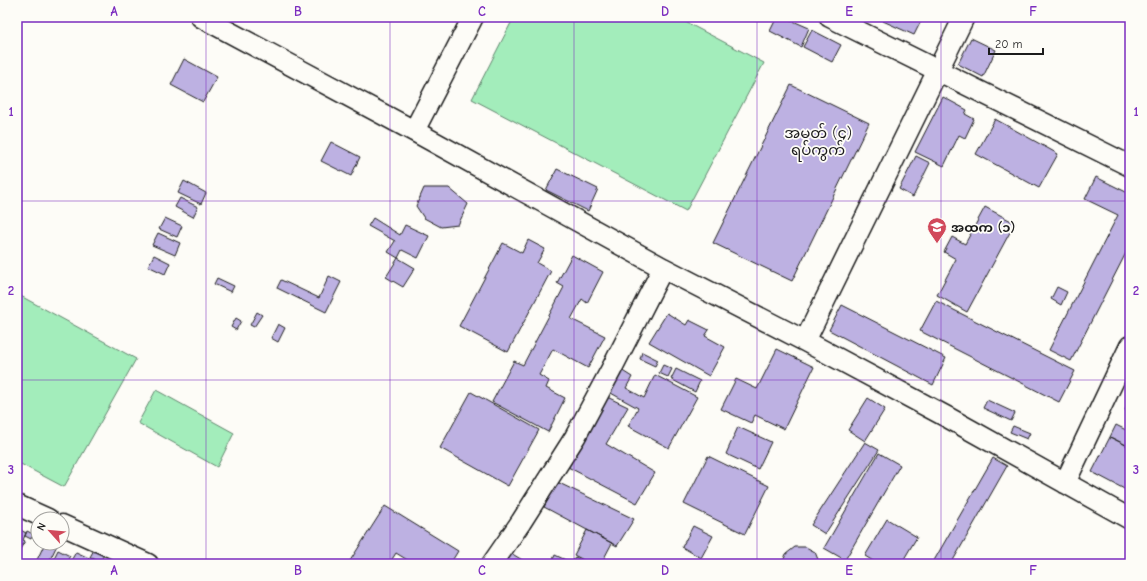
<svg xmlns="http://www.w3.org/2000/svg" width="1147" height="581" viewBox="0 0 1147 581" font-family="'Comic Neue','Noto Sans Myanmar',sans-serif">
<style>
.green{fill:#a3edbb;stroke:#60846c}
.building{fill:#bdb1e2;stroke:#1c1c1c}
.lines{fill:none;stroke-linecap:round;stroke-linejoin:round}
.street-casing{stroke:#1c1c1c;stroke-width:23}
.street{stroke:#fdfcf7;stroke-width:20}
.grid{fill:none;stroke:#7b2cbf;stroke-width:1;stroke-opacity:0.55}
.labels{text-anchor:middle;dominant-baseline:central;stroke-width:3.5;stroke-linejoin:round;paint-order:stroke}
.poi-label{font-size:13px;font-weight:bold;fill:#1c1c1c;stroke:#fdfcf7;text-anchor:start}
.quarter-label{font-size:15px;fill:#1c1c1c;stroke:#fdfcf7}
.neatline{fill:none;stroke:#7b2cbf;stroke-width:1.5}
.grid-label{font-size:13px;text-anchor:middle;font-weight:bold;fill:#7b2cbf}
</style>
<rect width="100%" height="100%" fill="#fdfcf7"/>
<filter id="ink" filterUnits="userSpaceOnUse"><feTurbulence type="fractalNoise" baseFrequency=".025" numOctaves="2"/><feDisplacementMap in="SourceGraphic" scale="8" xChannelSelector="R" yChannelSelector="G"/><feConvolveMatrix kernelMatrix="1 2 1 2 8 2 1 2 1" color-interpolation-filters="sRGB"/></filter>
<g filter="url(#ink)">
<path class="green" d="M514,17H676L764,63L686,211L472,99Z
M17,294L136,359L64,487L17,462Z
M156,390L234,433L217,467L138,423Z"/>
<path class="building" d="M777,17H784L809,28L801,47L770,31Z
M885,17H923L914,35L883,21Z
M812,30L841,45L832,62L803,47Z
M971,38L996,50L983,77L958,64Z
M184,59L217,77L203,102L171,85Z
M791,85L869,123L792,281L713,243Z
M943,97L967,110L965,114L974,119L965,138L959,135L944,166L915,152Z
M995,119L1058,154L1039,188L976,154Z
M331,142L360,157L351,176L321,161Z
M916,156L930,163L913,197L899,189Z
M557,169L598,189L588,211L546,190Z
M1096,177L1130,194V245L1071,361L1049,350L1118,215L1085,199Z
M184,181L206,193L201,204L178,193Z
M424,188H449L468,204L458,225L441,227L424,218L416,206Z
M180,198L198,207L193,217L175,207Z
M985,207L1015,223L967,312L937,295L956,259L944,252L952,237L965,244Z
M165,218L182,226L177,237L159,229Z
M373,218L400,235L405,225L429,236L418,258L402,250L398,258L388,252L395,241L368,226Z
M158,233L180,243L175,255L152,245Z
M528,240L545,249L537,263L551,271L508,352L459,326L503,243L522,253Z
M154,255L170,263L165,274L148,266Z
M572,255L603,272L587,303L582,299L571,319L605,336L588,368L553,349L539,375L549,381L546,388L565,398L548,432L492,402L514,361L523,365L564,287L557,283Z
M398,258L415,268L403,287L386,277Z
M329,276L341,282L326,312L277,288L281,280L319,298Z
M217,278L234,286L231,292L214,284Z
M1057,287L1067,292L1061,305L1051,299Z
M936,301L1075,371L1059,402L920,331Z
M842,305L946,358L933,385L829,330Z
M257,312L262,315L254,327L250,325Z
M667,313L686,325L689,320L709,330L705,336L725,347L709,376L649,342Z
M236,318L241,321L236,330L231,327Z
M278,324L285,328L278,342L271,338Z
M777,349L814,367L784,429L755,415L751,423L721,409L736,379L757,389Z
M642,352L658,360L655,366L640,359Z
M663,365L672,369L668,377L659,373Z
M676,369L700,381L695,392L671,379Z
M621,370L632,377L626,388L644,398L655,375L697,397L669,448L628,426L638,408L609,392Z
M471,392L539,430L508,486L440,448Z
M605,396L628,407L606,444L655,473L637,503L566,466Z
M868,398L885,409L865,441L848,430Z
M987,400L1015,413L1011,421L983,408Z
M1130,400V413L1125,410Z
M1116,425L1130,432V447L1110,437Z
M1013,426L1030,433L1027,439L1010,432Z
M738,427L771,442L758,469L726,454Z
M1110,437L1130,447V492L1092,472Z
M865,442L879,450L825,534L811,525Z
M879,453L900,465L845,560L824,548Z
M708,456L769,486L745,534L684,504Z
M993,458L1007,466L951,564H932Z
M557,482L634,519L617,546L544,507Z
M385,506L458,551L450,564H414L396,553L389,564H348Z
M887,519L917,537L901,564H878L865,556Z
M693,526L713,536L701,558L682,547Z
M17,528L26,533L23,540L25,541L19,551H17Z
M587,530L612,543L601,564H591L574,555Z
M27,531L33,534L31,539L25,536Z
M45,543H58L48,564H35Z
M795,547H806L815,552L819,562V564H782L786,554Z
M95,548L105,553L100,562L90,557Z
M504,549L529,564H495Z
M58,550L70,556L65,564H51Z
M76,552L89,558L86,564H69Z
M555,555L572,563L575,557L589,564H551Z
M91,558L103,564H88Z"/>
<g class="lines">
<g class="street-casing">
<path id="street" d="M201,17L414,131L663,268L805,341L947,417L1130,519
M830,17L1130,166
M414,131L473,17
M805,341L964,17
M1065,483L1130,346
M17,505L48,519
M62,525L148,564
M492,564L521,522L575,437L611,370L663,268"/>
</g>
<use href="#street" class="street"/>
</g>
</g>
<path class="grid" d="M206,17V564M390,17V564M574,17V564M757,17V564M941,17V564M17,201H1130M17,380H1130"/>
<defs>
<g id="school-pin" transform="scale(1)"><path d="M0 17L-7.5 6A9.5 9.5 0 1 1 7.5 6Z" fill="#d1495b" stroke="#fdfcf7"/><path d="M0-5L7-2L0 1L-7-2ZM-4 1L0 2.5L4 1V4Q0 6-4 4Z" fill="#fff"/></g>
</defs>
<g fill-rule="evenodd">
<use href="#school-pin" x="937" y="227"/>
</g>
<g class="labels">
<g class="poi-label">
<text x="951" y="227">အထက (၁)</text>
</g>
<g class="quarter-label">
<text x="818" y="133">အမှတ် (၄)<tspan x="818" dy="17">ရပ်ကွက်</tspan></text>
</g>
</g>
<rect width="1147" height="581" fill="none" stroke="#fdfcf7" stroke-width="44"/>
<g transform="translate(50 531) rotate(297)"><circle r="19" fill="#fdfcf7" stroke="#a3a29f"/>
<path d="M0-3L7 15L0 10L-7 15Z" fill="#d1495b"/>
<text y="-6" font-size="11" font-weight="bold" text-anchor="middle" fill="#1c1c1c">N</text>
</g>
<path d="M989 48v6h54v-6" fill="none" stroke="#1c1c1c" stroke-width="2"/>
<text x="995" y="48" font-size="12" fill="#1c1c1c" stroke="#fdfcf7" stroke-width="3" paint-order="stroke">20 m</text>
<rect x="22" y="22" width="1103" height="537" class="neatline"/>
<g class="grid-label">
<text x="114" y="16">A</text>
<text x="298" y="16">B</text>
<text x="482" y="16">C</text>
<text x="665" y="16">D</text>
<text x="849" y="16">E</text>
<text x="1033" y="16">F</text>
<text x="11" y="116">1</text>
<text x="1136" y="116">1</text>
<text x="11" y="295">2</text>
<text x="1136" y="295">2</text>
<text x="11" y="474">3</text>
<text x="1136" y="474">3</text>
<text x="114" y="575">A</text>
<text x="298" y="575">B</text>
<text x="482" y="575">C</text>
<text x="665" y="575">D</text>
<text x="849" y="575">E</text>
<text x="1033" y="575">F</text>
</g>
</svg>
